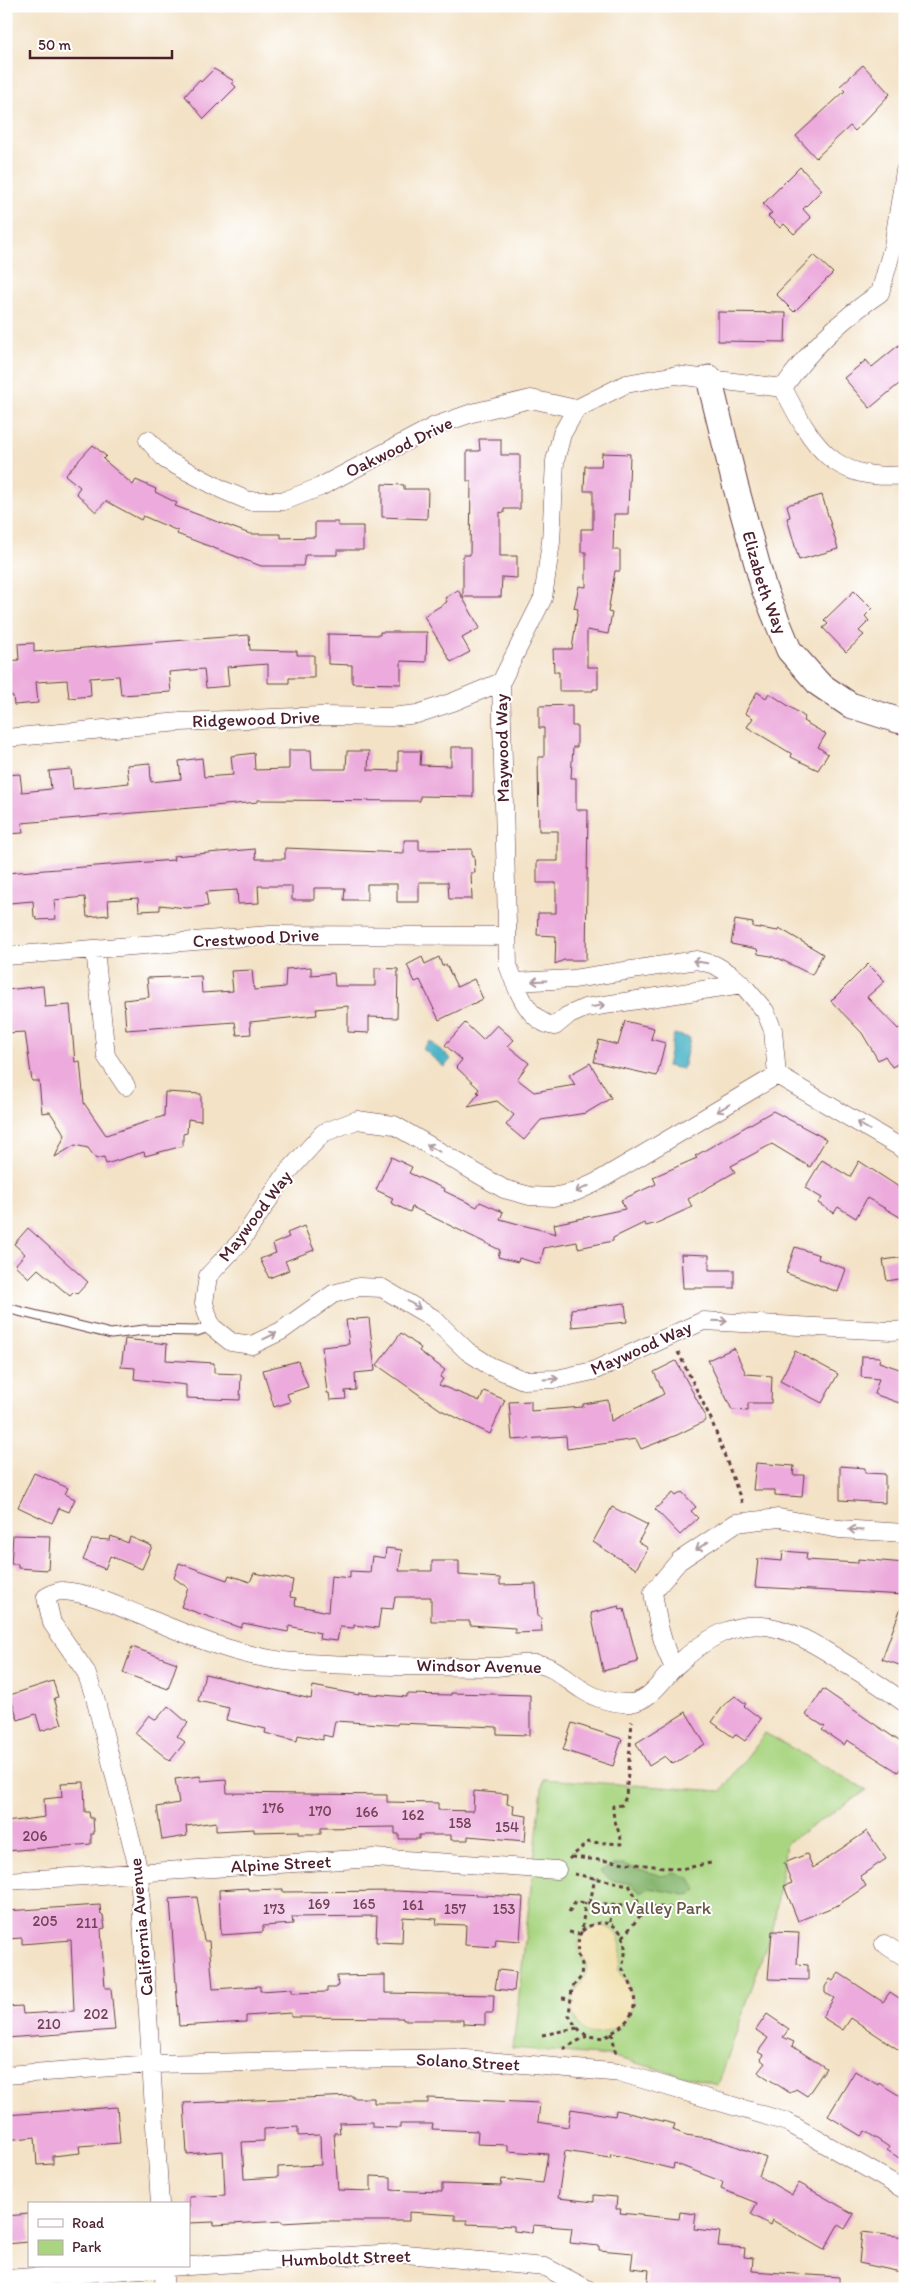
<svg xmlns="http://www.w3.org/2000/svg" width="911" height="2295" viewBox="0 0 911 2295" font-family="Itim,sans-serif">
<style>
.green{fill:#a9d581;stroke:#7a7a56}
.forest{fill:#86b66f;stroke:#686a4d}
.sand{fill:#eeda9e;stroke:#9c7c64}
.water{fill:#49b3c7;stroke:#4a6979}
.building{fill:#ecabdc;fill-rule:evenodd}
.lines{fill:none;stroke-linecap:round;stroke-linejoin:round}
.lane-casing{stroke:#633c42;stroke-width:11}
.street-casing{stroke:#633c42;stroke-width:19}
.secondary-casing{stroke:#633c42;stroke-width:27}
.path{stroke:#633c42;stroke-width:3;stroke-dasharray:4 4;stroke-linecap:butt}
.lane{stroke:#fff;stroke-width:9}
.street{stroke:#fff;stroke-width:18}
.secondary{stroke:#fff;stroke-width:25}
.oneway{stroke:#ae9aa0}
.labels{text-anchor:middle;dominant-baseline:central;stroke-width:4;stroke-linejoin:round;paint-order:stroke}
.number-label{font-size:15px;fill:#724257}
.street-label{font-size:18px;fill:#4a1f2b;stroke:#fff}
.park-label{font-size:18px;fill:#665645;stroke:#fff}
</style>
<rect width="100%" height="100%" fill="#fff"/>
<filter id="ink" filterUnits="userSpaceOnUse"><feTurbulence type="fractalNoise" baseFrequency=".02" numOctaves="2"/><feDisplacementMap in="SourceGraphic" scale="10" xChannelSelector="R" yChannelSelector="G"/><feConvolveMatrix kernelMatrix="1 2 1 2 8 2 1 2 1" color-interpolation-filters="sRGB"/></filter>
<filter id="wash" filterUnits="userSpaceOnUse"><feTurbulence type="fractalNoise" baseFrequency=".0096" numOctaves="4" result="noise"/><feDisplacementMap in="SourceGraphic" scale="20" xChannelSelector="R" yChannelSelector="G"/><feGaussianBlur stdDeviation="1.12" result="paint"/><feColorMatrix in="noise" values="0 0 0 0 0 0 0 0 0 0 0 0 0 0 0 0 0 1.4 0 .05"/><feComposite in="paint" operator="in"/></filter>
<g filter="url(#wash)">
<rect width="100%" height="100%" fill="#f3e2c6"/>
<path class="green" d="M765,1733L867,1790L786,1843L774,1924L718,2085L610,2056L513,2048L543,1779L721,1791Z"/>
<path class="forest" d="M623,1864L662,1876L674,1873L689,1877L697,1890L691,1896L649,1888L640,1893L632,1884L611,1880L600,1871L613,1865Z"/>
<path class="sand" d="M600,1925C624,1930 623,1950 618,1969C625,1979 634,1992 632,2005C629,2027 590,2047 577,2023C559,1993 591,1985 586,1963C585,1959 581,1956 580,1952C576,1937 588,1929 600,1925Z"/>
<path class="water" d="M674,1034L690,1038L683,1069L667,1066Z
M430,1041L451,1059L444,1067L423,1049Z"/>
<g id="blocks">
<path class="building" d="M863,65L890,94L855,131L850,126L816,158L796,136L845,91L840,86Z
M214,69L234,81L232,83L236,87L204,119L185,96L199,80L201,82Z
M800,167L822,190L803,209L811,218L794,234L784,224L780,228L768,216L772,213L763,204Z
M814,255L833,273L794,312L776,294Z
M718,312L786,313L785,342L718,341Z
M905,340V379L870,408L844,378L866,360L872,367Z
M479,439H501V455H520V509H504V513L500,512V556H517V578L502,577L501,597H463V555H470L471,481H467V451H480Z
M93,445L106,456L103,459L133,485L136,480L156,489L155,492L177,503L175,506L250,534H281V538L315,537V522H338V526H363V550H337V555H305L303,566H261L177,534L178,531L143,516L141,520L106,501L96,512L76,493L80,487L65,475Z
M602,453L630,454L628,514H614L613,550H620V571H615L608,612L612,613L608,634L587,630V667H598V689H593V691H559V672H554L553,649H572L578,609L574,608L579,586L586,587V552H581V529H593V491H584L585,466H601Z
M382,484L404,485V489H428L427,519L382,517Z
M822,495L838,549L799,560L787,518L790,517L787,505Z
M458,590L480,628L462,638L470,652L451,662L424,616L447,602L445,598Z
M854,591L872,609L865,616L869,621L859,631L864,635L846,652L823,628L828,624L824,620Z
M380,632H427L426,662L401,661V684L352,683V665L328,664V634L380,635Z
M249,635L250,650L297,651V655H314V678H289V683H268V664L227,667L229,686L206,688L204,669L169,672L171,692L121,695L119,676L90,678L91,696L69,698L67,680L36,682L38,703L14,705L13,696H6V661L19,660L18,644L34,643V652Z
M757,692L766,698L769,693L805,717L803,721L826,734L818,747L828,754L818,770L791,757L792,754L747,727L753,718L745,713Z
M572,705V726H577V747H573L571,778H576V810H588L586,960H564L555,964L556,936L537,935L538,913H556V883H537V861H558V831H539L538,757H544V728H539V706Z
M451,747H473V797L420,796V801L258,800V802L22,823L23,833L6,834V775L20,774L22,792L51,789L49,771L71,769L73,789L129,783L127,765L150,763L151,782L181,779L179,761L202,758L204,777L233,775L231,756L254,753L255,770L289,769V750H311L312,769H346L347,751H369L368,770L398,771V751H421L420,765L451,766Z
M404,840H419V850L472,849V855H474L475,873H471L472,899H449L448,882H419V902H397V884H367V900H344L345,888H314V900H292V886H258L259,903L238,904L237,890L206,892L208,906L186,908L160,905V910L139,911L138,898L108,900L109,915L87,917L85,897L54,900L56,919L37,920L36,917H34L33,901L9,903L6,873L174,860L173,856L255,849L256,859H285V848L404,853Z
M735,920L753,923V927L778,931L779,928L823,954L812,975L778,958L777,959L771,956L758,954L757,949L731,944Z
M422,957L425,964L439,957L442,966L446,964L457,987L474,979L483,999L439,1020L420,980L415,982L407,965Z
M868,964L885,981L867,997L898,1029L905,1025V1060L892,1067L885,1056L878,1060L862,1033L831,1001Z
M311,967V975L334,973L335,986H375V968L398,969L397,1018L369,1017V1033L348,1032V1006L316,1009L317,1015L250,1022L251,1034L237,1035L235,1022L126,1030L124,1000L149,997L147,978L201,976L202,993L233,991L231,971L252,970L254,990L285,987L286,969Z
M43,986L45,1007L70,1005L75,1062L80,1061L84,1103L106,1135L164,1116L165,1092L201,1094V1121L188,1119L187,1133L183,1134V1146L145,1156L144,1152L106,1164L104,1157L96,1159L88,1148L75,1145L55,1157L65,1135L50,1112L42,1113L39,1081H32L25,1032L6,1033V990Z
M625,1021L654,1028L651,1039L665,1043L657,1076L594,1062L599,1040L618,1045Z
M465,1023L483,1040L497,1025L514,1040L508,1046L529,1063L517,1079L534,1092L575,1085L569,1075L590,1063L611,1098L586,1113L541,1120L524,1140L506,1125L514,1115L497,1101L468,1107L479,1093L477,1092L479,1089L456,1067L462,1060L445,1045Z
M773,1111L826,1139L810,1167L772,1144L731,1166L735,1172L688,1199L692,1207L657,1223L646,1226L644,1223L613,1238V1241L578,1248L577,1242L544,1248L540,1264L519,1258L518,1262L498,1257L500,1250L412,1207L410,1212L391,1203L393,1198L376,1190L391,1157L412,1167L409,1173L445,1189L444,1191L477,1207L480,1202L503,1212L500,1219L556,1234L554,1224L625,1209L621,1200L656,1184L653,1177L697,1158L695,1156Z
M822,1160L850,1177L859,1161L905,1191V1220L867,1198L856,1218L838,1207L834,1213L818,1203L822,1198L805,1188Z
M304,1226L314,1250L285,1261L289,1270L269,1278L260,1259L276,1253L273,1244L289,1237L287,1233Z
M28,1228L88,1282L77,1294L74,1292L70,1296L38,1269L29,1278L15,1265L25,1254L14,1244Z
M795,1247L819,1255L818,1259L846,1269L838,1292L786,1273Z
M681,1254L709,1255V1270H734V1288H683Z
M905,1257V1278L887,1281L883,1260Z
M625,1303L627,1322L572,1327L571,1309Z
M369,1318L375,1371L355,1373L356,1390L345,1391L346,1399L330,1400L329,1393H327L322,1347L349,1344L346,1320Z
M401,1333L421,1348L419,1351L445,1370L440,1377L443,1379L439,1385L480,1401L484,1391L505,1400L490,1434L441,1410L377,1365Z
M125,1339L167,1344L166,1360L214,1363V1373L241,1374L240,1400L186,1398V1385L134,1379L135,1368L121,1367Z
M734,1348L746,1374L772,1376L771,1403H748V1411L732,1410L708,1360Z
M795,1351L838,1374L822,1403L780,1381Z
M862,1356L880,1357L879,1362L905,1371V1405L874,1394L879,1379L861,1377Z
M298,1361L308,1387L287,1394L290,1402L274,1407L263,1370Z
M676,1361L705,1415V1421L677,1435L641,1449L636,1439L567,1449L566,1436L512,1440L509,1402L531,1401V1411L583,1407V1404L608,1400L611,1421L664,1394L654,1372Z
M756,1463L794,1466L793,1475H804L802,1497L775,1495V1490H753Z
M840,1466L865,1468V1473L885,1474V1503L840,1500Z
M34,1473L68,1488L65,1494L75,1499L69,1512L59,1508L52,1523L18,1507Z
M682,1492L696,1507L691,1511L698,1518L680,1535L655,1509L673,1493L676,1496Z
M612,1507L648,1525L638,1542L648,1548L636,1569L593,1542Z
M13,1535L50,1536L48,1570L18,1568V1564H11Z
M111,1536L128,1543L130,1537L152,1546L142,1569L110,1556L105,1569L83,1560L92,1539L110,1540Z
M386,1548L402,1550L399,1571H432V1561H459V1575L500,1578V1585L536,1584L538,1617H541L542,1632L515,1633V1628L470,1625V1621H431V1597H395L393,1609L381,1608L378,1628L354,1625V1628L340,1627L337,1641L319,1639L320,1633L289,1626L288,1632L243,1623L241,1628L181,1607L188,1588L174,1578L179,1563L227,1580L229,1575L250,1582L254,1573L293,1580L290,1597L296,1598L295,1605L328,1612L331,1576L350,1578V1571L370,1572L372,1556L385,1558Z
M783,1551L807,1553L806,1560L858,1563V1559L905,1563V1595L755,1587L758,1559L782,1561Z
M903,1602H905V1667L882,1659Z
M619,1606L620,1610L624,1609L638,1662L603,1671L591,1613Z
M132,1647L177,1663L168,1689L123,1673Z
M205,1674L311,1699L313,1686L359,1695V1693L407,1697V1694L451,1695V1693L530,1695V1735L497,1734V1727L398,1723L397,1725L335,1721L332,1737L323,1735V1740L298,1735L297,1741L265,1733L266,1729L226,1720L229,1708L198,1701Z
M53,1681L58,1697L54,1698L62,1724L41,1731L36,1714L18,1720L10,1695Z
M823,1689L905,1745V1761L898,1772L847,1740L844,1745L822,1730L825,1727L806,1715Z
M735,1696L746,1704L744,1706L761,1719L745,1741L735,1734L733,1737L712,1722L724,1705Z
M168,1706L188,1723L177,1736L185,1742L170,1761L135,1733L149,1715L156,1720Z
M686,1712L705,1744L673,1764L665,1756L649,1766L636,1743Z
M572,1723L622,1739L613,1766L563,1750Z
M200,1776L201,1781L226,1779L227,1793L387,1795V1802L438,1803V1810L473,1811L474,1791L508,1794L507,1804L514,1805L513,1814L527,1816L525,1841L468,1836V1840H451V1835H419V1839H399V1834H395V1827L321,1828V1834H299V1831L254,1832V1829L216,1831V1822L186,1826L187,1836L162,1840L157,1807L179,1803L175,1779Z
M84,1782L85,1812H89L90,1818H93L94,1834H91V1844L6,1851V1822L45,1817L44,1799L62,1797L61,1783Z
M867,1831L886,1859L860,1876L866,1886L838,1905L798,1921L784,1886L792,1883L784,1863L807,1854L813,1868Z
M248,1888V1890L283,1889V1892L397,1891L523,1897L520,1941L496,1939L495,1947L465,1945L466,1925L436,1924L437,1919L403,1917L402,1943L376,1942L377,1916L292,1917L293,1924L263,1926V1932L221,1935L219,1890Z
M197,1897L204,1941H209L213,1989L260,1986V1991L292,1989V1993L327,1992V1988H336V1986H338L337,1976L385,1975V1993L494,1995L493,2013H485V2025L463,2024V2020H403V2018L291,2017V2013L246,2016V2022L179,2026L170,1899Z
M100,1905L101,1915H103L105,1928L101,1929L105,1988H111L115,2030L6,2038V2007L22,2006L23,2014L74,2011L71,1940L22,1944V1938L6,1939V1911Z
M772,1931L799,1932L797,1964L808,1965V1980L768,1979Z
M498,1970L516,1972L514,1991L495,1989Z
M839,1973L883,2002L890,1992L905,2002V2054L851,2018L843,2030L822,2017L834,1998L825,1993V1987L830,1979L833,1981Z
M767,2014L789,2029L783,2037L794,2042L792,2046L826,2068L807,2096L796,2089L790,2093L758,2072L765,2063L760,2059L763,2055L758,2052L768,2038L756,2030Z
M855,2071L878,2085L879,2083L905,2099V2162L887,2150L889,2147L865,2131L861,2136L828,2116Z
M353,2096V2098H374V2103H428V2098L540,2103L538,2122L568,2127L571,2109L615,2116L616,2110L675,2124L673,2130L686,2135L713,2139L733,2145L766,2158L759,2176L792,2195L799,2183L854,2214L845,2229L838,2225L824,2250L772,2220L770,2225L751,2214L757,2203L721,2189L723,2182L674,2163L673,2169L611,2154L610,2158L565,2151L558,2198L594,2202V2195L617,2197L616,2209H621L620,2213L679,2219L680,2212L696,2214L694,2229L720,2232L718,2246L745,2248L744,2257L753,2258L752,2271L839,2277V2289H647L649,2270L631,2268L633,2253L599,2250V2246L570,2243L572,2228L533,2225L532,2233L514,2231V2226L467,2224V2220H455V2215L409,2212V2221H317L282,2223V2221L214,2225V2222L189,2223V2197L225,2195L223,2151L187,2154L184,2103ZM372,2122V2127L400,2128V2124H433L432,2129L478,2131L477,2144L508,2145V2151L548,2154L543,2183L502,2179L501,2186L442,2184V2192L410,2191L391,2190V2177L371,2176V2191L338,2190L334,2133H340L339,2123ZM298,2127V2136L320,2135L321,2165L278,2167V2177L244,2179L242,2142L264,2141V2129Z
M117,2107L120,2143L79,2146L80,2153L53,2156V2164L37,2165L35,2137L6,2140V2115Z
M29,2214V2242L6,2244V2216Z
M862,2232L905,2237V2273L859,2263Z"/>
</g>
</g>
<g filter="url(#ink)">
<use href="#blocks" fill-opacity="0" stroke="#633c42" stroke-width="1"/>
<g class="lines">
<g class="lane-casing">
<path id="lane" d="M6,1308L111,1334L144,1330L197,1331L211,1326"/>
</g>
<g class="street-casing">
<path id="street" d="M905,171L893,246L880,293C841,319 809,350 783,388C813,446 832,482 905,475
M576,409L562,434L555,461L551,542L543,598L501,682L508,965C516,987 528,1023 555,1026L567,1016L585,1008L742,984
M148,440L166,460L223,490L249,501H284L320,487L435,426L472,413L531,399L576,409L626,384L676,375L783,388
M6,738L180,722L320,716L391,717L417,714L453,702L501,682
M95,949L106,1056L126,1086
M6,956L270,935L506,936
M514,982L573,979L697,960L715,965L730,974L742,984L765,1011L773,1030L777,1075
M905,1150L777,1075L595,1183L575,1192L553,1197L530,1196L504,1189L394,1125L357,1120L323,1133L286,1174L241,1241L208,1276L204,1303L211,1326L231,1342L252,1345L281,1331L333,1294L359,1287L382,1288L433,1318L467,1351L490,1366L523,1380L557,1379L593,1371L703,1321L891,1331L905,1330
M674,1667C661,1644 657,1618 653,1592L679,1561L736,1523L779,1518L839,1529L905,1533
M6,1881L374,1858L557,1870
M884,1944L905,1957
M6,2075L152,2064L455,2058L622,2073L787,2122L905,2190
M160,2204L139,1872L95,1698L86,1672L52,1623L46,1597C51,1595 57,1590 63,1591C91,1593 117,1606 142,1616C191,1636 241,1658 294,1662C359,1667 425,1666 491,1667C506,1668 522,1661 537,1664C555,1666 566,1680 581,1689C594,1698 614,1704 630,1703C651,1701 663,1678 676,1666C740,1605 780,1620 846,1664C866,1676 886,1689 905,1703
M163,2266L165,2289
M189,2266L395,2253L545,2267L587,2289
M6,2279L183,2266"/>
</g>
<g class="secondary-casing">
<g id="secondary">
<path id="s1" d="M709,378L735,484L764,589L789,650L819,684L850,705L897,720L905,721"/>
</g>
</g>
<path class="path" d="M678,1352L711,1419L743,1505
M572,1857L681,1869L711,1863
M569,1859L588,1842L622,1844C620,1831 612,1820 613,1806L622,1805L626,1797L632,1721
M574,1874L629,1885L641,1906
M590,1903L595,1878
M569,1912L575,1902L676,1908
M610,1922L612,1904
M582,1931C600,1916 624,1922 625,1948C626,1955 623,1962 622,1968C643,2002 638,2018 604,2038L587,2036L576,2027L569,2015L572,1988L581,1977L582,1964L577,1954L579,1936L582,1931L585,1902
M569,1932L580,1934
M623,1937L647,1907
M562,1998L569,1999
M612,2033L616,2055
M542,2035L577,2028
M563,2049L587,2036"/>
<use href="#lane" class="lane"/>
<use href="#street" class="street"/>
<use href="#secondary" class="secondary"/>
</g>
<defs><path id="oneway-shaft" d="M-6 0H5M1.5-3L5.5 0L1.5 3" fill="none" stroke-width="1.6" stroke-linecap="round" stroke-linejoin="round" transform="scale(1.25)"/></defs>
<g class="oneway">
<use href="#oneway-shaft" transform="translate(700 962) rotate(-171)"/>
<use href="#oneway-shaft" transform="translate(539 981) rotate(177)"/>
<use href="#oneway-shaft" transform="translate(598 1006) rotate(-9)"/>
<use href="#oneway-shaft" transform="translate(723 1108) rotate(150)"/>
<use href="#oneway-shaft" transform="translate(863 1126) rotate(-150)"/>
<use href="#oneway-shaft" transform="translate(433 1148) rotate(-150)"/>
<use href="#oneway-shaft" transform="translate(582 1189) rotate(156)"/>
<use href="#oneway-shaft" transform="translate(414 1305) rotate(32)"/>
<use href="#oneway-shaft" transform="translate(720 1321) rotate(2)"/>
<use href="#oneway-shaft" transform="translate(270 1336) rotate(-26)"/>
<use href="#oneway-shaft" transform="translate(551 1379) rotate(-4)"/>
<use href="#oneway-shaft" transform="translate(856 1530) rotate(-177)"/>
<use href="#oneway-shaft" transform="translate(702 1546) rotate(147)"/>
</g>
</g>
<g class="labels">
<g class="number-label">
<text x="273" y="1808">176</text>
<text x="320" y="1811">170</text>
<text x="367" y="1812">166</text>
<text x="413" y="1815">162</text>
<text x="460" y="1823">158</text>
<text x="507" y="1827">154</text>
<text x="35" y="1836">206</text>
<text x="319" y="1904">169</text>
<text x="364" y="1904">165</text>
<text x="413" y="1905">161</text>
<text x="274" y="1909">173</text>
<text x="455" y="1909">157</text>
<text x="504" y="1909">153</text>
<text x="45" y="1921">205</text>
<text x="87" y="1923">211</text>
<text x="96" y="2014">202</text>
<text x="49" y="2024">210</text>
</g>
<g class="street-label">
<text transform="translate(399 447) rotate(-26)">Oakwood Drive</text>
<text stroke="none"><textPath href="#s1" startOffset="212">Elizabeth Way</textPath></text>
<text transform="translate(256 719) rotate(-2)">Ridgewood Drive</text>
<text transform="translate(502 748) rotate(-91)">Maywood Way</text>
<text transform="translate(256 938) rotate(-3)">Crestwood Drive</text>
<text transform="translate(255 1216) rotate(-53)">Maywood Way</text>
<text transform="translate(641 1348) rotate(-24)">Maywood Way</text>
<text transform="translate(479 1666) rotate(1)">Windsor Avenue</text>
<text transform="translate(281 1864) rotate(-3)">Alpine Street</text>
<text transform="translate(141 1927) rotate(-95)">California Avenue</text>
<text transform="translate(468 2062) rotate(3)">Solano Street</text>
<text transform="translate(346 2258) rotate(-2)">Humboldt Street</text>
</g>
<g class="park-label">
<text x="651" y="1908">Sun Valley Park</text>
</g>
</g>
<rect width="911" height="2295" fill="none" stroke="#fff" stroke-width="25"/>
<rect x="28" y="2202" width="162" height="65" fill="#ffffff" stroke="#b7a5aa"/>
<rect x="38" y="2219" width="25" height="8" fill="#ffffff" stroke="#b7a5aa"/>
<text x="72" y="2228" font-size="15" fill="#4a1f2b">Road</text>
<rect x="38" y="2240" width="25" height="15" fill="#a9d581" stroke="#b7a5aa"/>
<text x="72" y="2252" font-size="15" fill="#4a1f2b">Park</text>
<path d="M30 50v8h142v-8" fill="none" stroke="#4a1f2b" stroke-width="2.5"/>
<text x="38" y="50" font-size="15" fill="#4a1f2b" stroke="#ffffff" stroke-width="4" paint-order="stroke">50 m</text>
</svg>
